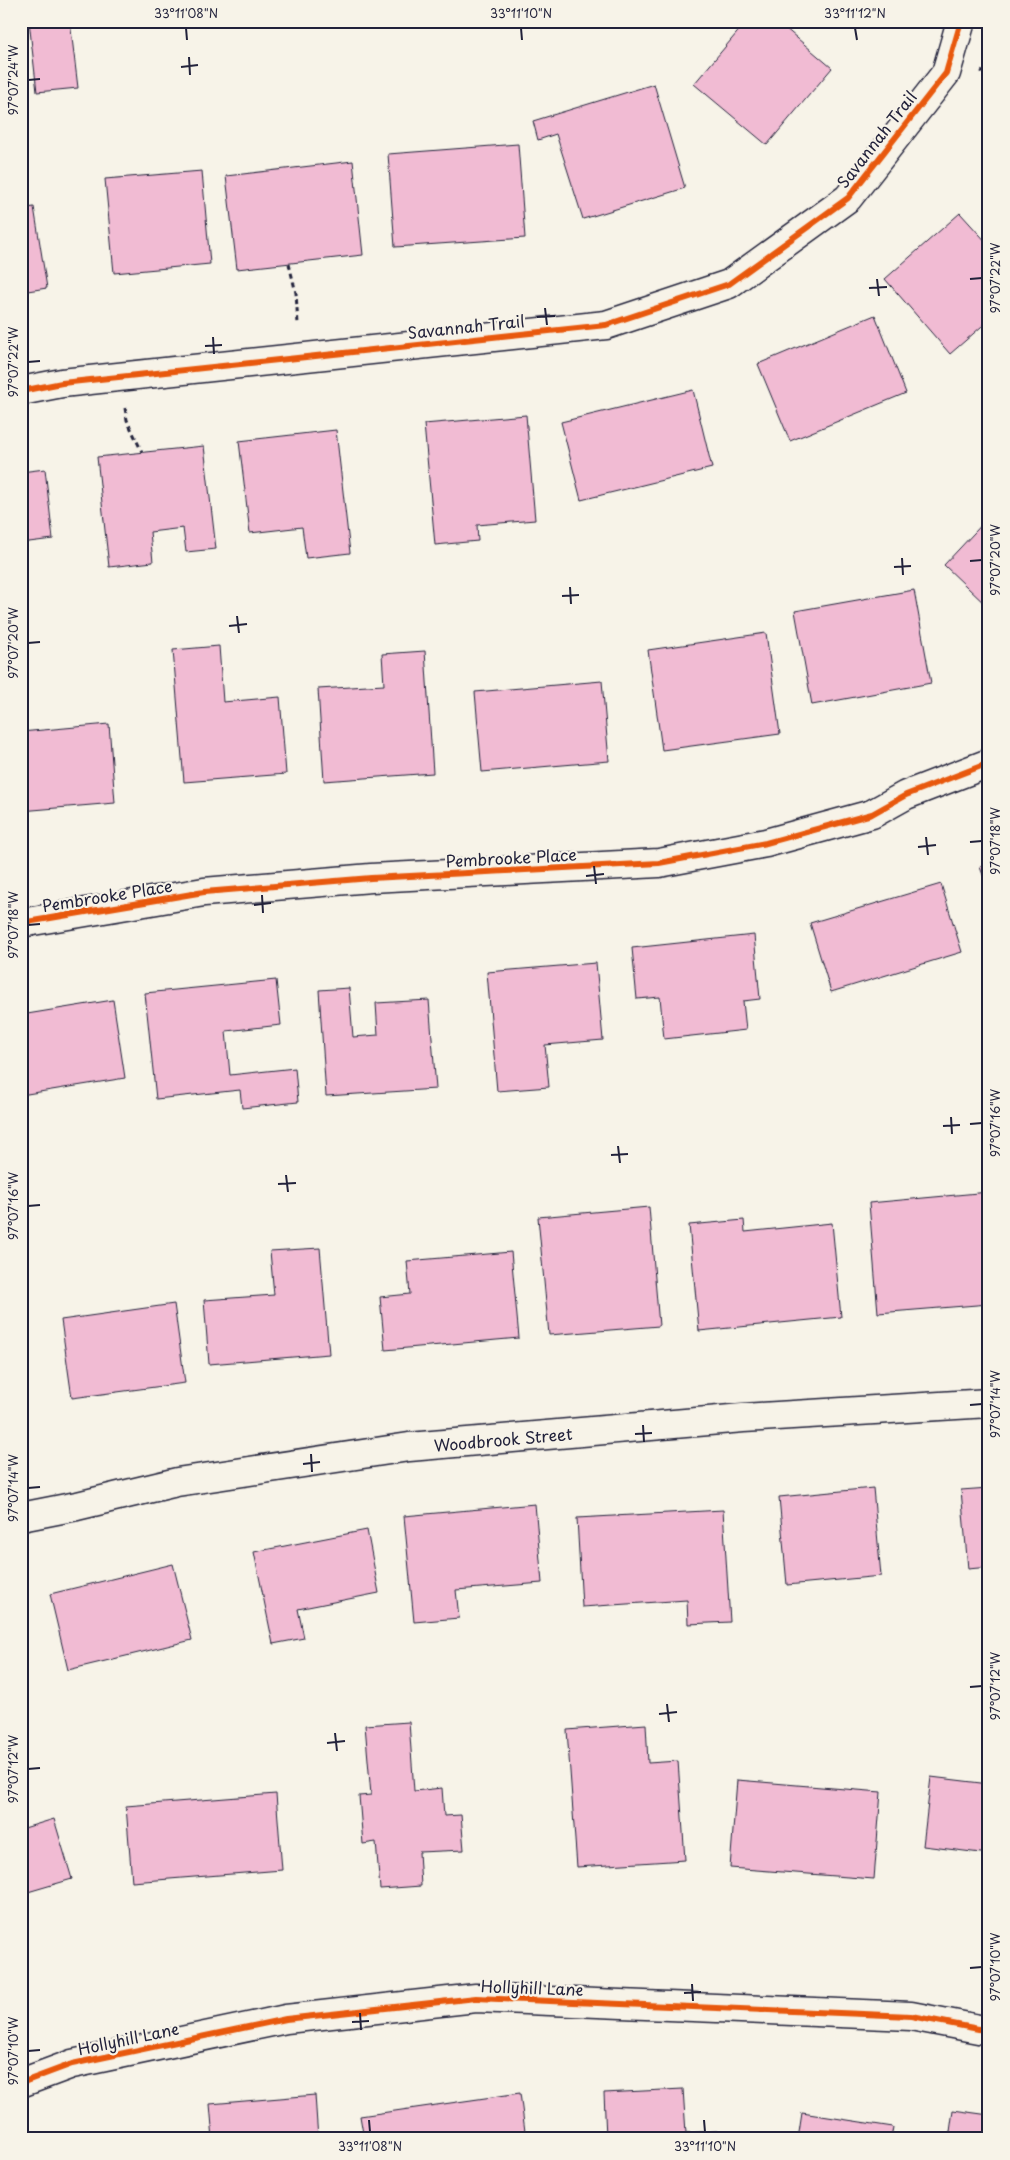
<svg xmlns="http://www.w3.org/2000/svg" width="1010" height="2160" viewBox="0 0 1010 2160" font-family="'Playpen Sans',sans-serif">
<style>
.building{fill:#f1bbd3;stroke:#22223b}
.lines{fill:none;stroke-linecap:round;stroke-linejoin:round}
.minor-casing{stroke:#22223b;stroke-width:31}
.path{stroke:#22223b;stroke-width:3;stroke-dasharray:5 4;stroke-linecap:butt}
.minor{stroke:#f7f3e8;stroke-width:28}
.cycleway-casing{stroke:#f7f3e8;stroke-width:9}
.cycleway{stroke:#e8590c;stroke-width:6}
.ticks{fill:none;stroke:#22223b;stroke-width:2}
.labels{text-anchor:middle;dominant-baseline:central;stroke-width:4.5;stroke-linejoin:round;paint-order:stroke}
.street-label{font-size:16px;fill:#22223b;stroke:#f7f3e8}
.neatline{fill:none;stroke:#22223b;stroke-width:2}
.ticks-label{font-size:12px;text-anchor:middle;fill:#22223b}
</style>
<rect width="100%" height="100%" fill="#f7f3e8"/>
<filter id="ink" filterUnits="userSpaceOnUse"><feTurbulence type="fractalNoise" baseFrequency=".02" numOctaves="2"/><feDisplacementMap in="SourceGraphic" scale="10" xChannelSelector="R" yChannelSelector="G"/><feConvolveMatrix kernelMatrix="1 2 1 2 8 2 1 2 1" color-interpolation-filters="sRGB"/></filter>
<g filter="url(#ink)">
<path class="building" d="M29,21H70L78,88L37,92Z
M747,21H777L832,68L767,145L694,84Z
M654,84L685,188L583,219L556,134L538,140L533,121Z
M518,144L525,238L395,247L388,154Z
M353,161L363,255L237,269L226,176Z
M202,171L210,264L114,273L105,179Z
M34,207L47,288L21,292V209Z
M960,213L989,245V320L950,354L885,279Z
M875,315L906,393L790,441L758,364Z
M693,390L712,468L581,500L561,422Z
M526,415L535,520L477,525L478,541L435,545L424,424Z
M336,430L350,553L306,558L302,527L250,533L239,441Z
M204,446L216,549L186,552L183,528L150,532L153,562L109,567L97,457Z
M45,469L53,539L21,543V472Z
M989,517V608L944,565Z
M914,590L931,683L812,705L795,611Z
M766,633L780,734L662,750L648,650Z
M219,646L223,702L280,697L286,774L184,782L173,650Z
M425,651L433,773L324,781L318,689L384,685L382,654Z
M602,681L609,761L482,772L475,692Z
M109,724L115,803L21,811V732Z
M989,864V891L980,867Z
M941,884L962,952L831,992L810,923Z
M754,935L760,999L743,1001L746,1030L664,1039L660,997L637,999L632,948Z
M596,963L603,1040L545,1045L549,1087L497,1091L487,972Z
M276,980L281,1025L226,1031L230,1075L295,1068L298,1102L242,1108L240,1090L156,1099L145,993Z
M349,988L353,1037L378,1035L376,1003L429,1000L436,1089L326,1096L319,990Z
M113,1000L125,1078L21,1095V1015Z
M989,1192V1304L878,1313L869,1203Z
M649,1207L659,1326L549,1335L538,1217Z
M744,1220L745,1232L832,1223L841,1317L699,1331L689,1225Z
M320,1248L329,1354L209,1364L204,1300L274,1295L270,1251Z
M511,1252L519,1338L385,1350L380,1297L410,1294L407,1261Z
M174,1304L185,1383L72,1398L61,1320Z
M873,1488L881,1576L787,1585L779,1497Z
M989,1488V1567L968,1569L961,1490Z
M535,1504L542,1583L456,1590L459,1618L414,1622L404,1516Z
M723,1510L730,1622L688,1624L687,1600L582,1607L577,1518Z
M367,1530L379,1593L298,1609L304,1638L273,1644L254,1552Z
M173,1564L192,1640L68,1670L50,1594Z
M409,1722L414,1791L442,1788L444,1816L461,1815L464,1850L419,1852L421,1886L380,1889L376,1842L363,1844L359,1796L371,1795L365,1725Z
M646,1724L648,1763L678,1761L685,1860L577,1867L567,1730Z
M931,1777L989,1784V1854L923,1846Z
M737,1780L881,1792L874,1879L730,1868Z
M276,1794L282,1870L132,1882L126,1806Z
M54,1819L72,1879L21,1894V1829Z
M683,2089L686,2133L717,2131V2139H646L645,2135L606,2137L604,2093Z
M520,2093L526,2139H364L360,2116Z
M315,2095L318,2139H213L210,2104Z
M953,2110L989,2115V2139H949Z
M802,2113L893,2127L891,2139H798Z"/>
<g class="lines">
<g class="minor-casing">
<g id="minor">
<path d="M21,391L62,383L606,325L729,284L848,198L946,73L961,21"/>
<path d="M21,923L204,892L371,878L659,863L766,843L872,814L906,795L989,763"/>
<path id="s1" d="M21,1517L77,1506L177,1482L409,1447L743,1418L989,1403"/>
<path d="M21,2083L72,2064L286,2019L476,1998L911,2016L989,2031"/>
</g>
</g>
<path class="path" d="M981,71L989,75
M289,264L296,293L298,324
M125,408L127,420L142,452"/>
<use href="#minor" class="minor"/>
<g class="cycleway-casing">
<path id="cycleway" d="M21,391L62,383L606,325L729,284L848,198L946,73L961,21
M21,923L204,892L371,878L659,863L766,843L872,814L906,795L989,763
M21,2083L72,2064L286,2019L476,1998L911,2016L989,2031"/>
</g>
<use href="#cycleway" class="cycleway"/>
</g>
</g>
<path class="ticks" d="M186,28L187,40M521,28L522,40M855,28L857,40M189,57L190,75M181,67L198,65M28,80L40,79M877,279L879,296M970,279L982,278M869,288L887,287M545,308L547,325M537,317L555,316M213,337L214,354M205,346L222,345M28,362L40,361M902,558L903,575M970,561L982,560M894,567L911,566M570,587L571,604M562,596L579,595M237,616L239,633M229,626L247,624M28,643L40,642M926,837L928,855M970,842L982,841M918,847L936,845M594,866L596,884M586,876L604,874M262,895L263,913M254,905L271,903M28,925L40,924M951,1117L952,1134M970,1124L982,1123M943,1126L960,1125M618,1146L620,1163M611,1155L628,1154M286,1175L288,1192M278,1184L296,1183M28,1206L40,1205M970,1405L982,1404M643,1425L644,1442M635,1434L652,1433M311,1454L312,1472M303,1464L320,1462M28,1488L40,1487M970,1687L982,1686M667,1704L669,1722M659,1714L677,1712M335,1733L337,1751M327,1743L345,1741M28,1769L40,1768M970,1968L982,1967M692,1984L693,2001M684,1993L701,1992M360,2013L361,2030M352,2022L369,2021M28,2051L40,2050M369,2120L370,2132M704,2120L705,2132"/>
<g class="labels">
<g class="street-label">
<text transform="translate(876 139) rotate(-52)">Savannah Trail</text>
<text transform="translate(466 326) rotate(-6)">Savannah Trail</text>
<text transform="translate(511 857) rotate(-3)">Pembrooke Place</text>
<text transform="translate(107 895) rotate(-9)">Pembrooke Place</text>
<text stroke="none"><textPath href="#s1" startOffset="489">Woodbrook Street</textPath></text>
<text transform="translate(532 1987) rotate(2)">Hollyhill Lane</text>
<text transform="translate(128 2038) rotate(-12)">Hollyhill Lane</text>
</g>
</g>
<rect width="1010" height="2160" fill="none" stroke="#f7f3e8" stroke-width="55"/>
<rect x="28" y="28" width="954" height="2104" class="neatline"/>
<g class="ticks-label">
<text x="186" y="18">33°11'08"N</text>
<text x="521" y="18">33°11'10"N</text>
<text x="855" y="18">33°11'12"N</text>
<text transform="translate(14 80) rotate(-90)" y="4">97°07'24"W</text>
<text transform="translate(996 278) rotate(-90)" y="4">97°07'22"W</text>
<text transform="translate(14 362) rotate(-90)" y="4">97°07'22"W</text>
<text transform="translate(996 560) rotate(-90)" y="4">97°07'20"W</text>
<text transform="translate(14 643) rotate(-90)" y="4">97°07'20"W</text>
<text transform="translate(996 841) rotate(-90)" y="4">97°07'18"W</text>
<text transform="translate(14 925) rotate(-90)" y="4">97°07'18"W</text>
<text transform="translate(996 1123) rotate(-90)" y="4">97°07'16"W</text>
<text transform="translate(14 1206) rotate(-90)" y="4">97°07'16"W</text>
<text transform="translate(996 1404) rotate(-90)" y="4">97°07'14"W</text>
<text transform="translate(14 1488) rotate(-90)" y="4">97°07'14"W</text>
<text transform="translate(996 1686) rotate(-90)" y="4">97°07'12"W</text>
<text transform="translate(14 1769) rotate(-90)" y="4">97°07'12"W</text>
<text transform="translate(996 1967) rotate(-90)" y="4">97°07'10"W</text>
<text transform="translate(14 2051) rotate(-90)" y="4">97°07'10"W</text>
<text x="370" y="2151">33°11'08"N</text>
<text x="705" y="2151">33°11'10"N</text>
</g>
</svg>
